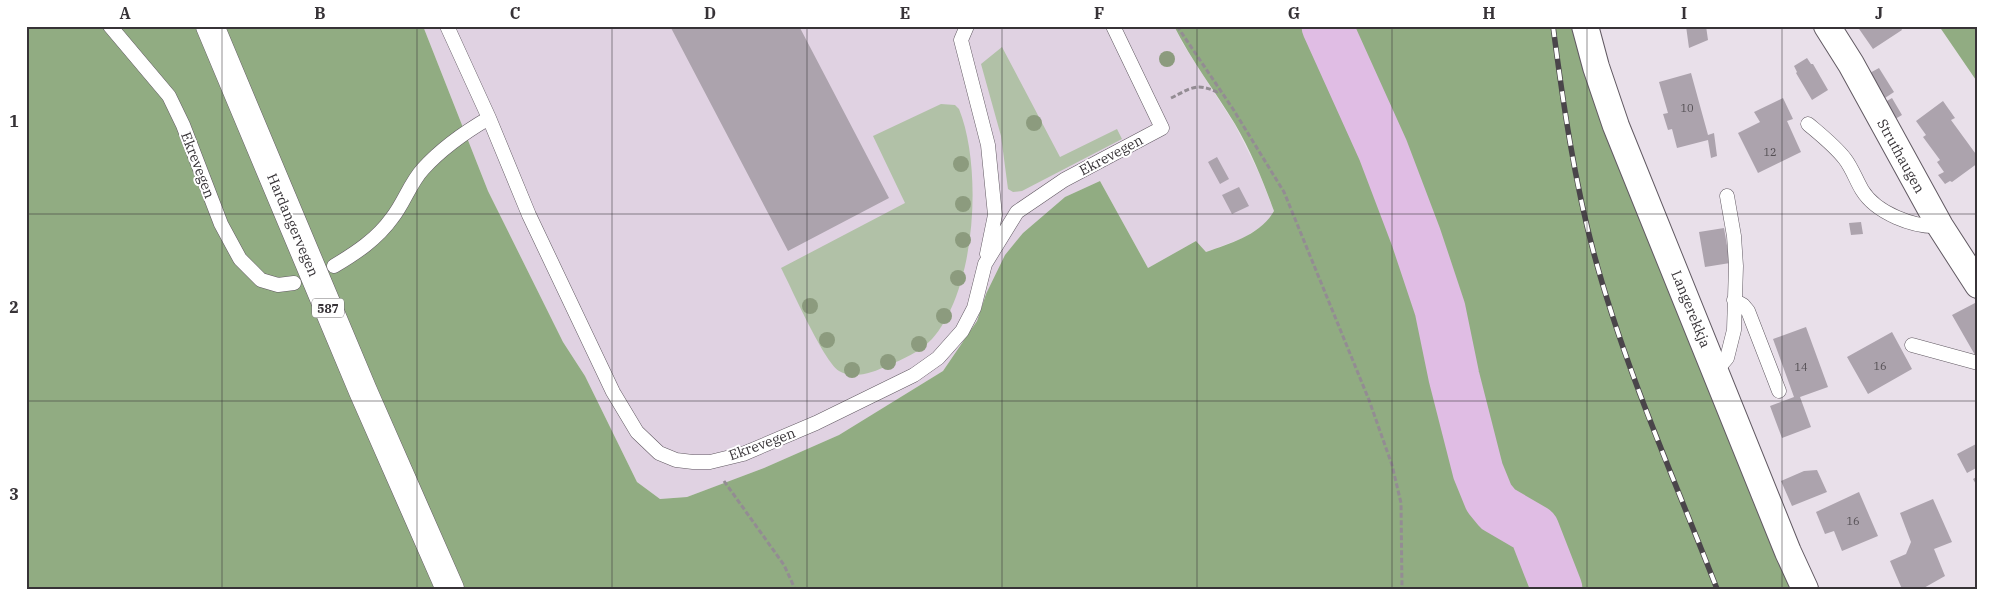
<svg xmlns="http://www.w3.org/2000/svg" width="2004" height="615" viewBox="0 0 2004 615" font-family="'IBM Plex Serif',serif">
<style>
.built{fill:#e0d2e2}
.green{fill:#b1c1a7}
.forest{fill:#91ac82}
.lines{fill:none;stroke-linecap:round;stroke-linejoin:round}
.river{stroke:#e0bde4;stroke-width:51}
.building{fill:#aca3ad}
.service-casing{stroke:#615962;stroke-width:15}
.minor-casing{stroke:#615962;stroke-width:28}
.primary-casing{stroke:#615962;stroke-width:29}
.path{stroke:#938c93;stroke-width:3;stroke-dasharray:5 2.5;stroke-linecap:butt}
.service{stroke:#fff;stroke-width:14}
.minor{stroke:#fff;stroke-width:26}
.primary{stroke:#fff;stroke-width:28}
.rail-casing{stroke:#4a454a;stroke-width:5.5}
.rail{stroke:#fff;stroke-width:4;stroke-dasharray:11;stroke-linecap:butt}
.tree{fill:#8c9b7e}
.grid{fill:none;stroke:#373337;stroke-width:1;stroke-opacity:0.55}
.labels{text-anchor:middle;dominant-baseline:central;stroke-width:4;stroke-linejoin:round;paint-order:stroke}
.number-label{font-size:11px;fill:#544f54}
.shield{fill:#fff;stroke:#737073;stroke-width:1}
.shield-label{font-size:12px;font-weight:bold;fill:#373337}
.street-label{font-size:14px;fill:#373337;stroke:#fff}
.neatline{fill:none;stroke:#373337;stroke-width:2}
.grid-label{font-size:16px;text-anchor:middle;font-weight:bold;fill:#373337}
</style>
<rect width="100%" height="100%" fill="#e9e0ea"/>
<path class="built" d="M423,26H1174L1183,44L1235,125L1259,173L1274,211L1267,223L1243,238L1206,252L1196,241L1148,268L1100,181L1065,197L1023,233L986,294L977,321L943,371L839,435L764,468L687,497L660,499L637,482L585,376L563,342L488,191Z"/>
<path class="green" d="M1002,47L1060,157L1117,129L1122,139L1022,191L1013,192L1008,189L1001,136L981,64Z
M941,104L955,105L959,109C983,168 976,290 932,339C920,352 903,359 887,366C874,372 853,380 839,371C823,360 792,289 781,268L905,203L873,136Z"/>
<path class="forest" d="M26,26H423L488,191L563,342L585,376L637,482L660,499L687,497L764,468L839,435L943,371L977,321L986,294L1005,255L1023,233L1065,197L1100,181L1148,268L1196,241L1206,252C1231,243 1260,235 1274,211C1263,181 1251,151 1235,124C1215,91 1191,60 1174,26H1585L1805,589H26Z
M1939,26H1978V83Z"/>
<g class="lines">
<path class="river" d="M1327,26L1383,150L1416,237L1440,309L1454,377L1478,471L1489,498L1498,509L1534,530L1557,589"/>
</g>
<path class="building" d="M670,26H799L889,198L788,251Z
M1686,26H1706L1708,40L1689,48Z
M1857,26H1900L1902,30L1873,49Z
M1807,58L1811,64H1813L1828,90L1812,100L1796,73L1797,72L1794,66Z
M1879,68L1894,92L1882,100L1866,75Z
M1691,73L1708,135L1714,133L1717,156L1711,158L1708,140L1677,148L1672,129L1668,130L1663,114L1668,113L1659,82Z
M1783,98L1793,119L1787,121L1801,152L1758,173L1738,133L1760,122L1754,112Z
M1892,98L1902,115L1890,122L1880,105Z
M1943,101L1955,118L1951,120L1978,157V163L1952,182L1950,181L1945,184L1938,175L1944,172L1937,162L1940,160L1923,137L1926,135L1916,121Z
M1217,157L1229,179L1220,184L1208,162Z
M1239,187L1249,206L1232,214L1222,195Z
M1861,222L1863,234L1851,235L1849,223Z
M1724,228L1730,263L1705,267L1699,232Z
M1975,303L1978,309V356L1975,355L1952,315Z
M1806,327L1828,387L1800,397L1811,427L1782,438L1770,406L1794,397L1773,339Z
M1892,332L1912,369L1868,394L1847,357Z
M1978,443V467L1967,473L1957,454Z
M1817,470L1827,492L1792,506L1781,481L1804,471Z
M1978,476V488L1973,479Z
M1859,492L1878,536L1842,551L1834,531L1825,534L1816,512Z
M1933,499L1952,542L1934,549L1945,576L1922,589H1902L1890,561L1906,554L1911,542L1900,513Z"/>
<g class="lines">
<g class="service-casing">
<path id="service" d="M110,26L169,96L183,125L221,224L240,259L261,280L278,285L294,283
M447,26L489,118L529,215L613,392L637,432L659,453L676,460L693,462H710L743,454L816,423L914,375L938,358L962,331L974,308L985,264L1017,212L1064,180L1162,128L1113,26
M967,26L961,40L988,145L995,215L987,254
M1808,124C1821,135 1835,146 1845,159C1852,168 1856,180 1862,190C1876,213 1914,228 1940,226
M334,266C356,253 377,239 392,218C404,203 410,183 423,169C442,148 465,132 489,118
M1734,300L1743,305L1748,311L1779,391
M1912,345L1978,363
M1716,371L1727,358L1734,330L1736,266L1734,236L1727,196"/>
</g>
<g class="minor-casing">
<path id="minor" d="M1585,26L1596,67L1616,126L1788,552L1805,589
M1827,26L1851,64L1940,226L1978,285"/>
</g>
<g class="primary-casing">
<path id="primary" d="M210,26L363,391L450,589"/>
</g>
<path class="path" d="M1177,26L1233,109L1284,192L1369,400L1392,465L1401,503L1402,589
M1171,98C1190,89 1195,82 1217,92L1221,90
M724,481L784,565L795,589"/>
<use href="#service" class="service"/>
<use href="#minor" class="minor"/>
<use href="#primary" class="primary"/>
<g class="rail-casing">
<path id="rail" d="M1553,26C1563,103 1574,179 1594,254C1625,369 1674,478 1717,589"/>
</g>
<use href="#rail" class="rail"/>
</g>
<g class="tree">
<circle cx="1167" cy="59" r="8"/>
<circle cx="1034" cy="123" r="8"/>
<circle cx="961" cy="164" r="8"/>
<circle cx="963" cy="204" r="8"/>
<circle cx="963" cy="240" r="8"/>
<circle cx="958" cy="278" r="8"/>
<circle cx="810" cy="306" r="8"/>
<circle cx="944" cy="316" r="8"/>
<circle cx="827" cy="340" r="8"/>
<circle cx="919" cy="344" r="8"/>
<circle cx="888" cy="362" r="8"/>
<circle cx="852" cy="370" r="8"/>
</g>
<path class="grid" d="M222,26V589M417,26V589M612,26V589M807,26V589M1002,26V589M1197,26V589M1392,26V589M1587,26V589M1782,26V589M26,214H1978M26,401H1978"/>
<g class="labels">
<g class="number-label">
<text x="1687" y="108">10</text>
<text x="1770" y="152">12</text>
<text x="1880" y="366">16</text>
<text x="1801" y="367">14</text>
<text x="1853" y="521">16</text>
</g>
<rect class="shield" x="312" y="298.5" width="32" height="19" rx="4"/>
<g class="shield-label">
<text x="328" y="308">587</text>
</g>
<g class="street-label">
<text transform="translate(1111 155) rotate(-28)">Ekrevegen</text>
<text transform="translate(1901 156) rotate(61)">Struthaugen</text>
<text transform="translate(198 165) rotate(69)">Ekrevegen</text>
<text transform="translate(293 225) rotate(67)">Hardangervegen</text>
<text transform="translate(1691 309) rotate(68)">Langerekkja</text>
<text transform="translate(762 444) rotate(-20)">Ekrevegen</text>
</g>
</g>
<rect width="2004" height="615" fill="none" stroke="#ffffff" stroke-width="55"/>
<rect x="28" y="28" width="1948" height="560" class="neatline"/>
<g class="grid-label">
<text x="125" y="19">A</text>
<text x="320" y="19">B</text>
<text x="515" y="19">C</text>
<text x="710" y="19">D</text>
<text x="905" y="19">E</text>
<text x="1099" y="19">F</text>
<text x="1294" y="19">G</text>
<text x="1489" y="19">H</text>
<text x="1684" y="19">I</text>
<text x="1879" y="19">J</text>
<text x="14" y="127">1</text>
<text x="14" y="313">2</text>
<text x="14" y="500">3</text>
</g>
</svg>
